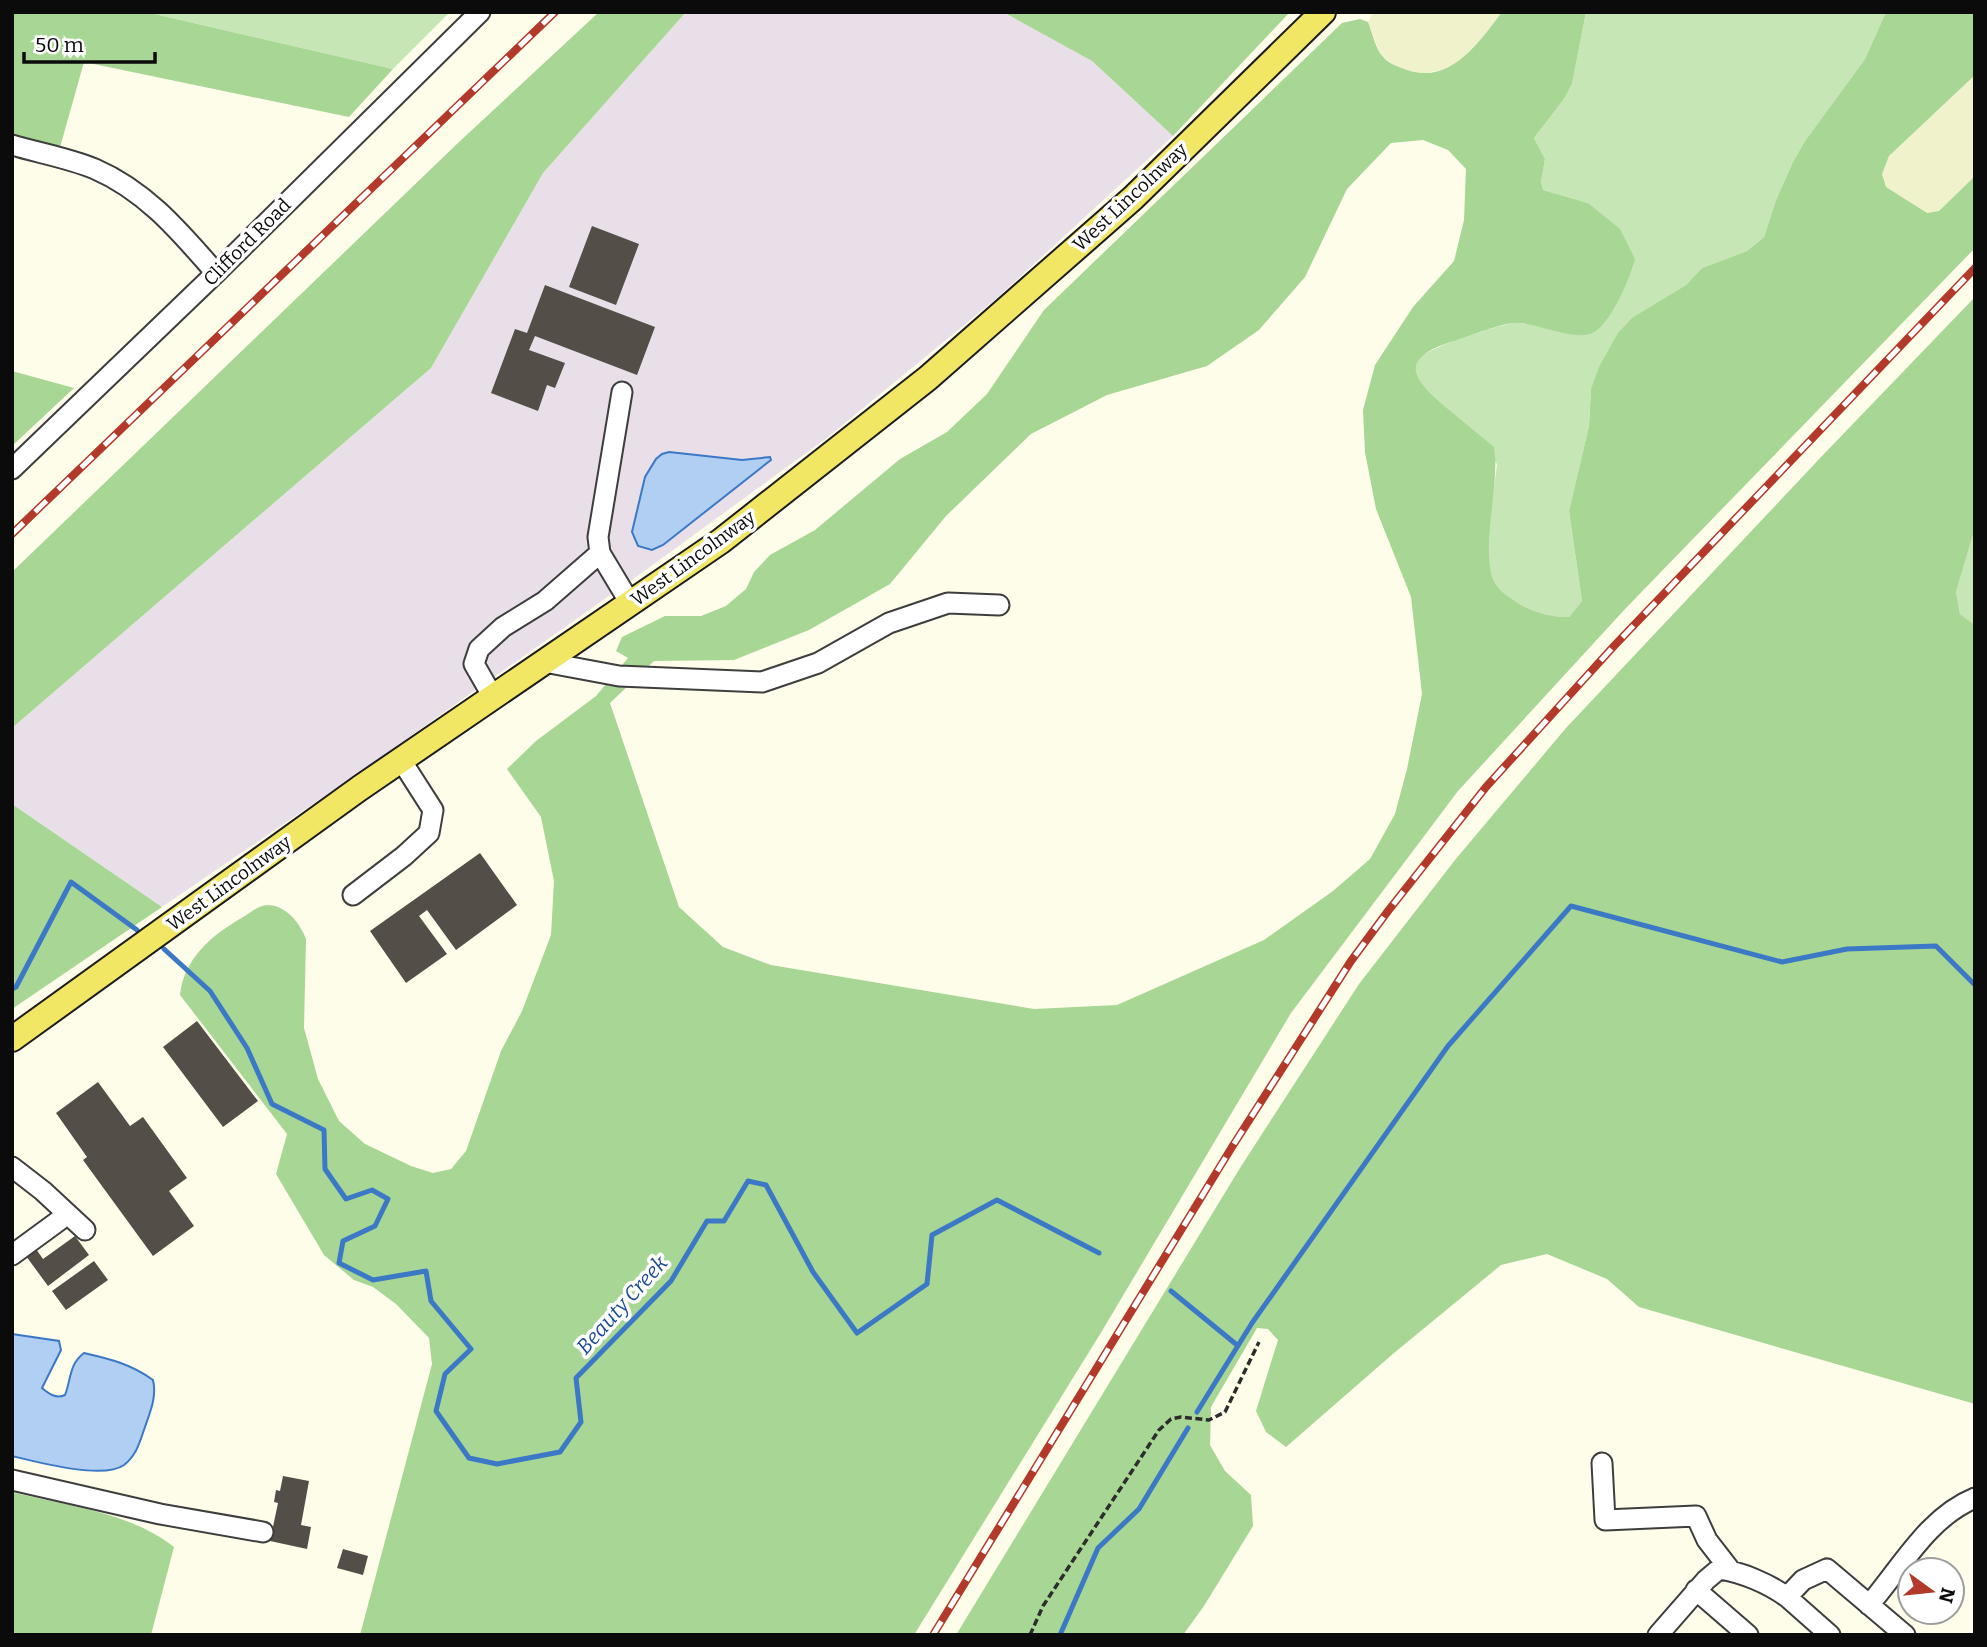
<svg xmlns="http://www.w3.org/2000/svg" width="1987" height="1647" viewBox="0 0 1987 1647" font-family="Bitter,serif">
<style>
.industrial{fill:#e9dfe9}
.farmland{fill:#eff2cb}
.green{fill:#c7e6b5}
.forest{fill:#a8d695;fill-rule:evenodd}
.water{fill:#b0cff3;stroke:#3b78c6;stroke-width:2}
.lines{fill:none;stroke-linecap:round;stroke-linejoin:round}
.stream{stroke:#3b78c6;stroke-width:5}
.building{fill:#534e48}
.minor-casing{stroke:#3e3e3e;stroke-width:23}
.major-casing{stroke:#1c1c1c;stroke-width:28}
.path{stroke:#2d2d2d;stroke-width:3.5;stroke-dasharray:7 3.5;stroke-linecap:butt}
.minor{stroke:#fff;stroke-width:19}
.major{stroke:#f2e665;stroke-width:24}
.rail-casing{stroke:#b3392a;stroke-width:8}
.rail{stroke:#fff;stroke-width:5;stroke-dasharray:16;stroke-linecap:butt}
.labels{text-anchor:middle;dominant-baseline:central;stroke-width:7;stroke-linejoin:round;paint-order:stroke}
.street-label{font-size:19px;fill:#0b0b0b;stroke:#fff}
.water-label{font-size:21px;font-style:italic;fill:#1b4c95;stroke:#fff}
</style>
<rect width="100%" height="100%" fill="#fefde9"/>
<path class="industrial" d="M686,12H1003L1092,61L1173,136L997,298L828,437L643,572L351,778L162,907L12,804V728L431,368L543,173Z"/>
<path class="farmland" d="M1373,12H1502L1473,50L1447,69L1419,74L1397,67L1381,56L1368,22Z
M1975,75V176L1939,211L1926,213L1886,187L1882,174L1889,156Z"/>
<path class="green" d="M146,12H450L393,69Z
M1586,12H1886L1865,59L1805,141L1793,162L1776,200L1764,237L1747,251L1702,268L1686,285L1633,317L1591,389L1589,426L1569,511L1582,601L1569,617C1554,618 1531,612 1518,603C1511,598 1502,593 1497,586C1479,560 1494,495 1497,464L1424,388C1418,380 1410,369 1418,359C1427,348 1500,324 1515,323C1529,322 1562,332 1579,335L1588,203L1543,190L1541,182L1545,159L1534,138L1564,99L1572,84Z
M1975,528V625L1960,614L1956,592Z"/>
<path class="forest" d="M12,12H146L393,69L349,117L84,62L57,158L12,146Z
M599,12H686L543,173L431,368L12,728V572L459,142Z
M1003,12H1290L1173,136L1092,61Z
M1502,12H1586L1572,84L1564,99L1534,138L1545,159L1541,182L1543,190L1588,203L1620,229L1635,259C1630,278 1611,323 1594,332C1576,343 1536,322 1516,323C1501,323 1470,336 1454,341C1395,359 1413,380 1449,410C1464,422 1479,435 1494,447C1501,485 1477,557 1497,586C1502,593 1511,598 1518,603C1531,612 1554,618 1569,617L1582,601L1569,511L1589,426L1591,389L1599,367L1618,333L1633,317L1686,285L1702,268L1747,251L1764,237L1776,200L1793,162L1805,141L1865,59L1886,12H1975V75L1889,156L1882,174L1886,187L1927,213L1939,211L1975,176V248L1626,608L1458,791L1291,1013L1102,1331L914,1635H360L432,1364L429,1338L396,1304L373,1287L354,1280L324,1255L276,1174L287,1134L180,995C184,958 212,935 243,917C250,913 259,905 267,905C286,905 300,923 306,939L304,1028L318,1079L339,1121L365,1144L411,1166L433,1173L451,1169L466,1151L501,1051L522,1011L551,935L554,881L541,817L507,769L536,741L596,696L628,658L616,651L622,637L665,616H701L726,606L746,589L754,572L770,555L815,530L900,459L947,432L987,394L1044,310L1342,23L1360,19L1368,22C1372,32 1376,50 1383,57C1389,64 1399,67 1407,70C1451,85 1479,42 1502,12ZM1423,140L1448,150L1466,169L1464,220L1454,261L1413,307L1375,365L1363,410L1365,452L1376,509L1411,597L1422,694L1407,769L1395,814L1370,859L1333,891L1264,940L1117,1005L1034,1009L771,965L723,947L679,907L610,703L654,661L734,660L809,630L890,584L946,516L1031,434L1107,395L1207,366L1259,330L1305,277L1347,189L1391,143Z
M1975,297V528L1956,592L1960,614L1975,625V1404L1639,1307L1607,1279L1547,1254L1501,1265L1394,1353L1286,1447L1266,1432L1256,1411L1278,1340L1268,1329L1257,1328L1211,1407L1210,1445L1225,1471L1251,1495L1253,1526L1204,1606L1183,1635H956L1240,1168L1359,984L1455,860L1566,728L1822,456Z
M12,371L74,388L12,446Z
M12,804L162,907L12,1009Z
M12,1492C66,1506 130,1512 174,1547L151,1635H12Z"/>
<path class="water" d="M669,452L742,460L770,457L771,460L663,545L652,550L638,546L632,532L645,477L656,459L662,454Z
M12,1334L59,1341L61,1350L42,1388C49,1394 56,1399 65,1395C71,1380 69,1364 84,1353C110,1359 131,1364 153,1380C157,1397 150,1412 145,1427C140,1441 137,1455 124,1465C103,1480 37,1462 12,1456Z"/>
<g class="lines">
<path class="stream" d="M164,949L210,991L247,1048L272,1104L324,1130L325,1169L346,1199L372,1190L388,1199L375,1226L343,1241L339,1263L373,1280L426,1271L431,1301L471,1349L445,1374L436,1411L469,1458L497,1464L560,1452L581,1422L576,1378L671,1281L707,1221H724L748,1181L766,1185L813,1272L857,1333L927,1284L932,1235L997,1200L1099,1253
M12,989L16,987L71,882L137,930
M1171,1291L1237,1345
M1197,1412L1252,1323L1448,1046L1571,906L1782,962L1847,949L1936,946L1975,985
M1060,1635L1098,1548L1139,1509L1188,1428"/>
</g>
<path class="building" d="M592,226L639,244L616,305L569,287Z
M545,285L655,327L637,375L535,336L529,350L565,363L555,388L547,385L538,411L491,393L515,329L527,333Z
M480,853L517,905L456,950L427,910L419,916L447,954L406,983L370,931Z
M197,1021L258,1101L223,1127L163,1047Z
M98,1082L130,1126L143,1117L187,1178L169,1191L194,1226L153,1256L83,1160L87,1157L56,1113Z
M75,1236L89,1255L48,1286L26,1256L36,1249L43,1259Z
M94,1261L108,1280L66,1310L52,1291Z
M283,1476L309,1481L301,1525L311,1527L307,1549L270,1541L278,1503L274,1502L276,1490L280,1491Z
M343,1549L368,1556L363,1575L337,1568Z"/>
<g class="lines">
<g class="minor-casing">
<path id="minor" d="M12,145C39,153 69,158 95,169C146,191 180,232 216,273
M622,392L598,537L600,553L630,603
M12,469L216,273L480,12
M544,662L619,676L762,682L818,663L889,623L948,603L999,605
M493,697L474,664L479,649L503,627L545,601L600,553
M353,895L404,856L429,833L433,810L401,760
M12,1167L43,1191L85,1230
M12,1255L68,1214
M1602,1463L1605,1520L1696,1516L1707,1540L1731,1571
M12,1480L160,1514L263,1532
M1696,1590L1748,1635
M1787,1597L1830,1635
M1869,1605C1901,1568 1928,1517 1975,1498
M1658,1635L1706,1580L1719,1569C1742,1572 1769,1584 1787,1597L1803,1580L1827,1569L1905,1635"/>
</g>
<g class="major-casing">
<path id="major" d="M12,1039L360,788L721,541L928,378L1133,198L1323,12"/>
</g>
<path class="path" d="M1030,1635L1043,1606L1159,1430L1171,1419L1181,1417L1209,1420L1225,1412L1259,1342"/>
<use href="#minor" class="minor"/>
<use href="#major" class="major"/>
<g class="rail-casing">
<path id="rail" d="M12,534L555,12
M933,1635L1232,1147L1351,961L1388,911L1486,787L1614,646L1975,268"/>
</g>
<use href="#rail" class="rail"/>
</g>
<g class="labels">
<g class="street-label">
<text transform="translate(1130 197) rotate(-43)">West Lincolnway</text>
<text transform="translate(247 242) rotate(-45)">Clifford Road</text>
<text transform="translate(693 558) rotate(-36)">West Lincolnway</text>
<text transform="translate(229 883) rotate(-36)">West Lincolnway</text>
</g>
<g class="water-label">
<text transform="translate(622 1305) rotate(-48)">Beauty Creek</text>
</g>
</g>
<rect width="1987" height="1647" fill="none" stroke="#0b0b0b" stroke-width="28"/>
<g transform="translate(1931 1591) rotate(105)"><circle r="33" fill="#ffffff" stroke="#9d9d9d" stroke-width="2"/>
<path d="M0-5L12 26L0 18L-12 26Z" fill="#b3392a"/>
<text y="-10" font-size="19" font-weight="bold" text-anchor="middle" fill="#0b0b0b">N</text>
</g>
<path d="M24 52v10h131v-10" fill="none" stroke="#0b0b0b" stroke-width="3.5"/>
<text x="35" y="52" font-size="21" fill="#0b0b0b" stroke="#ffffff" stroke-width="5" paint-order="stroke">50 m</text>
</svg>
